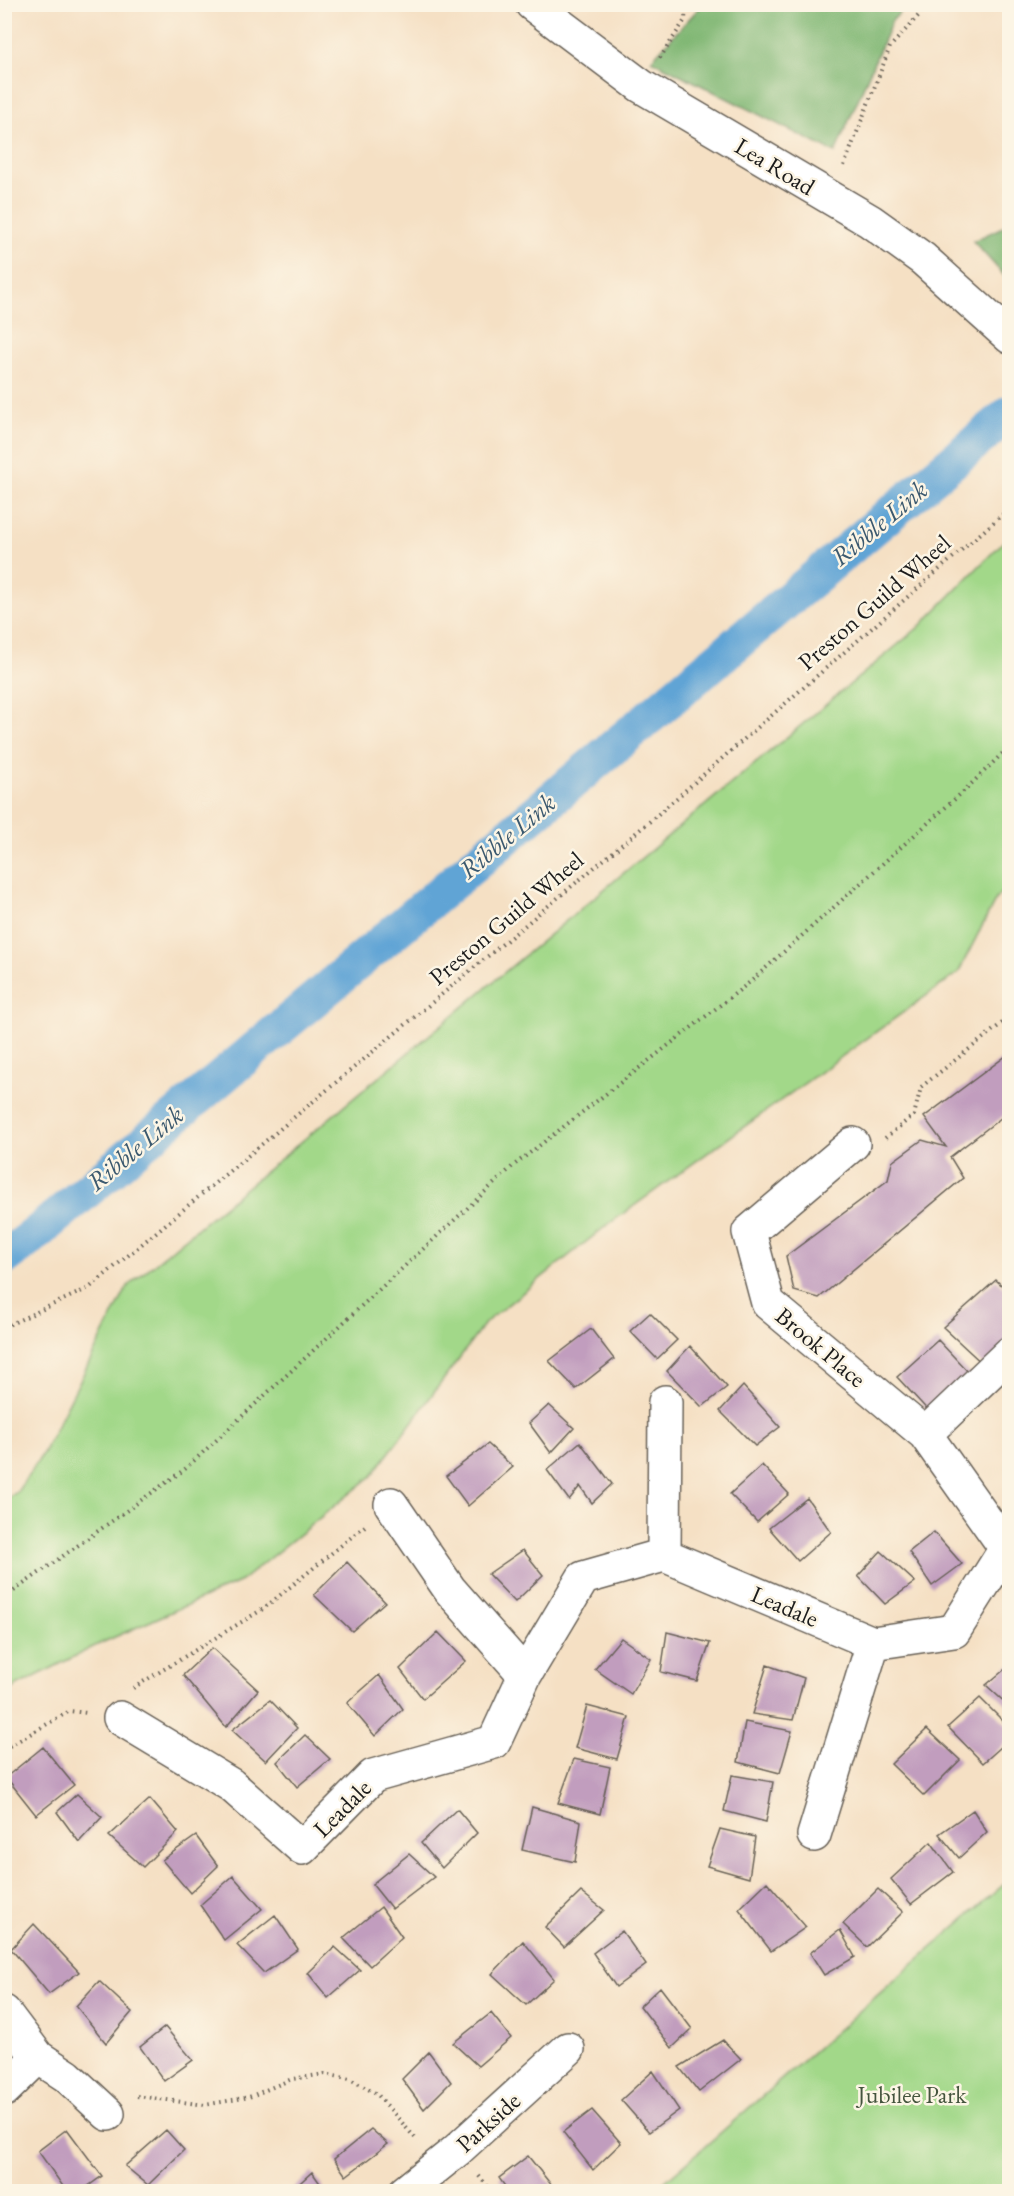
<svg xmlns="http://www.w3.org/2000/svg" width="1014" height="2196" viewBox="0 0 1014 2196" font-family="'EB Garamond',serif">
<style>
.green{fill:#a2d889;stroke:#5f7a52;stroke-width:1.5}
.forest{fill:#81b875;stroke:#4e6a48;stroke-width:1.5}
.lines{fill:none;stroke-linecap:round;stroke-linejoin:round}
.canal{stroke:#61a4d5;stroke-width:36}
.building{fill:#c19dbe}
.minor-casing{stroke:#686157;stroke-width:36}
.path{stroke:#686157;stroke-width:4;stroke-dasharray:1.5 4.5;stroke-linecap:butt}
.minor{stroke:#fff;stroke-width:33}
.labels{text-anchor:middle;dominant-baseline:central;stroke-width:5;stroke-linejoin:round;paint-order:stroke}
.street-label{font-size:24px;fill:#1c1c1c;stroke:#fcf5e5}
.park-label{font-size:24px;fill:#44543d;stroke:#fcf5e5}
.water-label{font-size:26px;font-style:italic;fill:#3b596f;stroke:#fcf5e5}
</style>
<rect width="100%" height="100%" fill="#fcf5e5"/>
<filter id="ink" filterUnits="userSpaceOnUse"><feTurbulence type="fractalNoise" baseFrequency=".0167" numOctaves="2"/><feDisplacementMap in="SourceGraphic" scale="12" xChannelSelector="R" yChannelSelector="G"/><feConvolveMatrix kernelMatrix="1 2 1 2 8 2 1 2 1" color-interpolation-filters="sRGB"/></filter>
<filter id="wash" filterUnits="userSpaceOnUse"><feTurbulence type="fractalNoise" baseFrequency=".008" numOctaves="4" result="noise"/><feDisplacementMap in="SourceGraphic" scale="24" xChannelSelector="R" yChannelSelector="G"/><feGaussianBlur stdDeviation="1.35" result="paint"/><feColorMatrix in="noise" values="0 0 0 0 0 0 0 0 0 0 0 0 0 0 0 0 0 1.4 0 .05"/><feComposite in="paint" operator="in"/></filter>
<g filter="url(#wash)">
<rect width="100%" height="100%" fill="#f5e0c4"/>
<path class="green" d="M1009,536V886L997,897L958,973L606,1226L486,1322L372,1476L241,1581L99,1644L5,1692V1500L17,1492L42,1455L128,1286L919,627Z
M1009,1880V2191H654Z"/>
<path class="forest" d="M706,4H907V5L892,21L835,153L651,60L701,6Z
M1009,224V281L973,241Z"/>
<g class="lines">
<path class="canal" d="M4,1258L32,1237L1010,413"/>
</g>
<g id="blocks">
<path class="building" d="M1010,1053V1111L950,1157L963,1178L819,1298L794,1291L786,1256L888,1180L892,1162L922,1140L946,1147L924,1117Z
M996,1280L1010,1293V1339L985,1366L943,1327Z
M650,1313L677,1340L657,1359L630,1331Z
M591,1329L614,1359L576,1389L549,1361Z
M938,1340L972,1376L934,1417L897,1377Z
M690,1346L727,1387L702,1407L667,1371Z
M743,1386L780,1427L755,1446L720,1411Z
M549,1405L574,1428L551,1453L529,1423Z
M580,1442L612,1484L592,1503L580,1486L569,1500L547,1470Z
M488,1444L513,1467L468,1506L446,1476Z
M762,1465L789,1494L757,1522L730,1494Z
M807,1498L831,1532L798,1561L769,1528Z
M934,1532L962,1564L932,1586L909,1552Z
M523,1550L543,1575L515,1602L488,1574Z
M881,1551L915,1582L885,1604L858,1576Z
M347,1562L385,1602L352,1631L314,1595Z
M438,1632L466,1661L423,1699L400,1669Z
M667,1632L710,1643L697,1681L661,1672Z
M621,1638L651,1659L631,1694L595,1669Z
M212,1648L258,1690L226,1727L183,1675Z
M767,1665L804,1678L793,1720L752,1714Z
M1010,1665V1707L986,1685Z
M379,1675L403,1709L375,1736L347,1703Z
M980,1698L1010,1728V1739L983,1763L948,1727Z
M270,1700L297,1728L266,1761L232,1730Z
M587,1706L629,1717L617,1759L575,1748Z
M745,1722L792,1731L780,1773L738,1762Z
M927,1729L960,1760L924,1796L891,1764Z
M305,1735L330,1759L297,1787L277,1762Z
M43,1747L74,1785L36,1815L6,1777Z
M574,1759L610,1767L600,1814L558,1803Z
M732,1775L773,1782L766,1822L724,1811Z
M77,1794L102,1817L79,1842L57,1812Z
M150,1799L178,1832L143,1867L109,1836Z
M532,1807L581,1821L575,1862L522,1850Z
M457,1809L477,1833L442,1868L421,1843Z
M973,1810L987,1832L959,1858L939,1834Z
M720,1829L755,1837L749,1878L707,1866Z
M196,1836L218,1866L190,1893L162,1860Z
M931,1842L953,1872L911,1904L891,1879Z
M409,1854L434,1877L392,1909L372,1884Z
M233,1876L262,1909L224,1940L200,1905Z
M767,1882L806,1927L771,1951L739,1909Z
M878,1889L903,1912L867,1947L843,1924Z
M581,1892L604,1910L564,1947L545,1927Z
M381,1907L402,1937L370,1966L343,1938Z
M275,1915L298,1949L264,1973L237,1945Z
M34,1924L79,1972L49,1994L11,1949Z
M840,1930L855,1957L824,1975L810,1953Z
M622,1931L646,1965L616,1987L593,1953Z
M523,1941L554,1979L526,2005L492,1974Z
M335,1947L360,1970L328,1998L308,1973Z
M99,1981L132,2012L106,2043L76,2006Z
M660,1987L692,2029L672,2048L640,2006Z
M491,2013L511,2038L478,2066L453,2043Z
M165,2027L193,2060L164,2081L140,2047Z
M723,2040L741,2059L699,2092L679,2067Z
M429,2052L451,2082L424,2109L402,2079Z
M653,2071L679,2110L649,2132L621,2100Z
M592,2110L621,2143L593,2170L563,2132Z
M67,2129L102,2176L80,2192H67L38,2151Z
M371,2129L388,2144L346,2176L334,2159Z
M166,2130L184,2150L148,2185L125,2166Z
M528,2156L557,2192H509L499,2178Z
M312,2172L326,2192H290Z"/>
</g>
</g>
<g filter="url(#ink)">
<use href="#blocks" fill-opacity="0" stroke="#686157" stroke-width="1.5"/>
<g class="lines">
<g class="minor-casing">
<path id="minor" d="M532,4L641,86L870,221L923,259L1010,337
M853,1144L749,1232L768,1303L925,1434L1010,1554
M925,1434L1010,1353
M391,1504L450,1590L525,1675
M664,1555L665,1402
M120,1718L231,1785L302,1848L373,1776L494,1742L525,1675L583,1578L664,1555L873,1643L954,1631L1005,1550
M814,1835L873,1643
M4,2012L38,2057L67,2076L108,2114
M4,2090L38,2057
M405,2192L456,2151L568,2049"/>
</g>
<path class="path" d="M660,58L685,20L686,4
M844,166L890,47L929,4
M885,1138L914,1115L921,1087L1010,1017
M4,1327L89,1288L649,822L1010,508
M4,1598L185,1469L513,1166L750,982L964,791L1010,746
M133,1688L263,1609L365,1526
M4,1749L70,1711L87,1713
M137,2096L205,2105L249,2097L292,2079L325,2074L350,2079L377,2094L417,2140
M479,2176L492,2192"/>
<use href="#minor" class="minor"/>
</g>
</g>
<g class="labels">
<g class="street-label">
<text transform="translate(775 166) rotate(31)">Lea Road</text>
<text transform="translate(874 602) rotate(-41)">Preston Guild Wheel</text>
<text transform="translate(506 918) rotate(-40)">Preston Guild Wheel</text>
<text transform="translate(821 1347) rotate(40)">Brook Place</text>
<text transform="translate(785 1606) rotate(23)">Leadale</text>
<text transform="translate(342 1808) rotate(-45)">Leadale</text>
<text transform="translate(488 2122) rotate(-42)">Parkside</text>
</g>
<g class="park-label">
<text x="912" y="2094">Jubilee Park</text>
</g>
<g class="water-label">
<text transform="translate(879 523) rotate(-40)">Ribble Link</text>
<text transform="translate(507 836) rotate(-40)">Ribble Link</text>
<text transform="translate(135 1148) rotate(-40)">Ribble Link</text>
</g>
</g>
<rect width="1014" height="2196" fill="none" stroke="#fcf5e5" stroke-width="24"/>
</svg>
